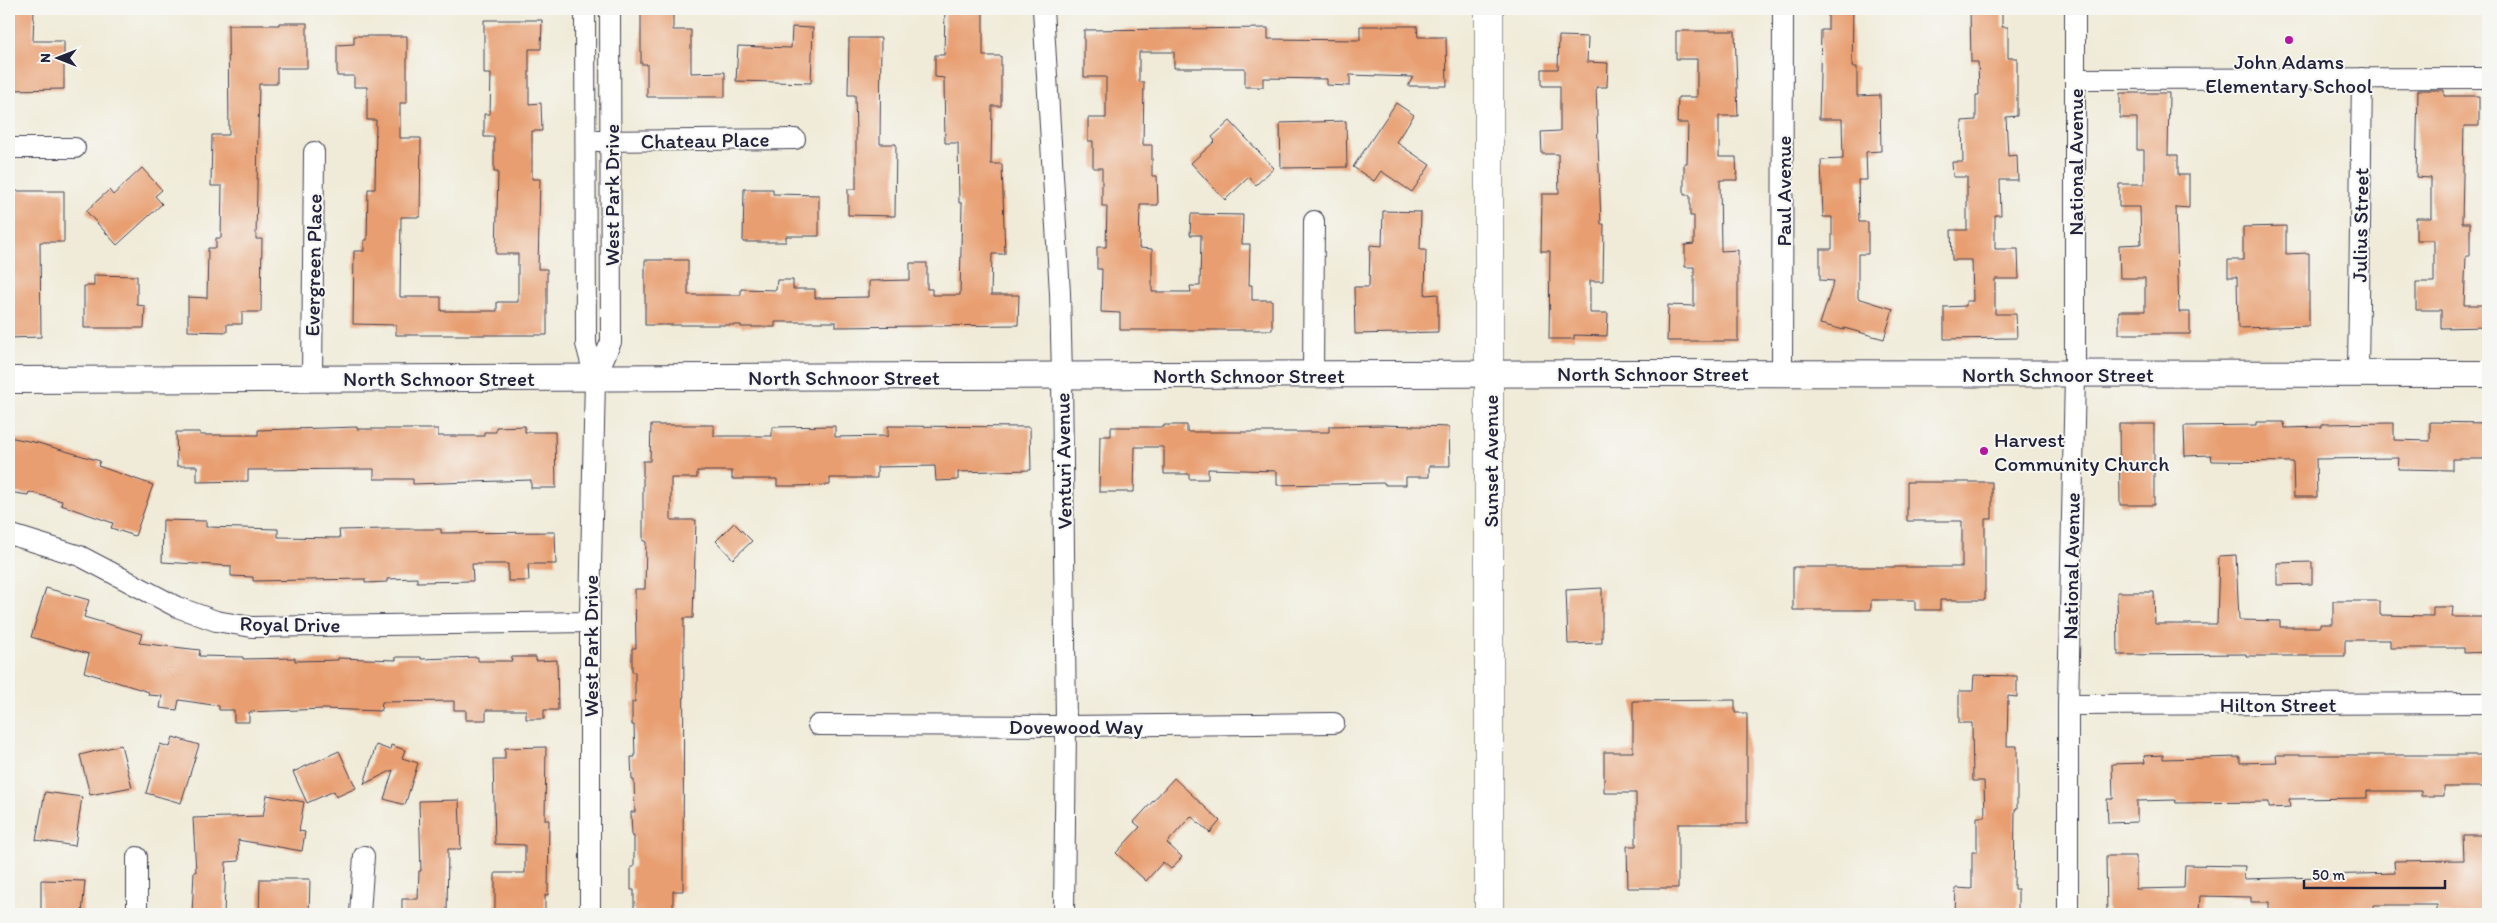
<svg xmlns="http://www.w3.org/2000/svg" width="2497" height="923" viewBox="0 0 2497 923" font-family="Itim,sans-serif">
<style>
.building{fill:#e89e6f}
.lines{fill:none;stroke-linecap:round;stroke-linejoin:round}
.minor-casing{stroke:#414053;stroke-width:22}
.tertiary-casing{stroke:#414053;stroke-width:28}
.secondary-casing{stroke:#414053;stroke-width:29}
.minor{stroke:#fff;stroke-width:20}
.tertiary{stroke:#fff;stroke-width:26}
.secondary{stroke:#fff;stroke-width:28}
.poi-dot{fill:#b5179e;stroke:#f6f6f2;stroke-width:2}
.labels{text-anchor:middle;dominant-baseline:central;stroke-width:4;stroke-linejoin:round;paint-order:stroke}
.poi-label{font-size:21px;fill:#22223b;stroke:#f6f6f2}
.street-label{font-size:21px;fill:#22223b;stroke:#f6f6f2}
</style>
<rect width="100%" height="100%" fill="#f6f6f2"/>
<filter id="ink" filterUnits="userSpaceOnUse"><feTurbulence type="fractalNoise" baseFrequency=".02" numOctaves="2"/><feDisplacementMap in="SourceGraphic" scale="10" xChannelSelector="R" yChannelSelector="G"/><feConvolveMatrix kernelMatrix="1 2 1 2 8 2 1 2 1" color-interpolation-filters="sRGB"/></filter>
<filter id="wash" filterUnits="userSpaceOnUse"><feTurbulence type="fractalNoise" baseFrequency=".0096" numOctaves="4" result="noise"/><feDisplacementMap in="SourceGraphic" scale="20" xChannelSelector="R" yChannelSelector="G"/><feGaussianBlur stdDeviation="1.12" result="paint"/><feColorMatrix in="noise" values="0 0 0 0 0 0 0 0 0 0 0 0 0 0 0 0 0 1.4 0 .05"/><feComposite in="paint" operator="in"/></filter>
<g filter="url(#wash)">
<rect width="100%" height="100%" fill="#f0ebd8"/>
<g id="blocks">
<path class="building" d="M9,9H34L33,41H64V89L9,90Z
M641,9H673V30H691V73L725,72V97H647V64H641Z
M945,9H983V56H1001V106H992L991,164H1002L1005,254H992L991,295H1019L1018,325L836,327V322H775V327H741V325H645V260H688V295H741V289L776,290L777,280H793V289H815V298L869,297V281L910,280V263H927V289H932V295H960L962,203H959L958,143H945L944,78L935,77V55H944Z
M1828,9H1853L1852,67H1857V96L1880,95L1881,151L1866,152L1867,180H1858L1859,222H1868V254H1858V298L1893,309L1884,339L1844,328V330L1820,324L1834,281L1820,280V249H1832V217H1823L1821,160L1843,159L1842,119H1819L1821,30H1828Z
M1970,9H2002V27H2008V58H2017V116L2006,117L2008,156L2017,155L2018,180H2000L2001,215H1995V249H2018L2019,279H1995V314H2016L2017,338L1944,339V307L1966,306V301H1973L1972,260H1952L1951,230H1967V177H1953L1952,162H1963L1962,121L1976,120V95H1979L1978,62H1971Z
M484,20H542L541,49H529V104L541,103L542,131H532V179H540L538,269H547V335H396V325L353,324L354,251H364V240H367L368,189H375L376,120H367V87H354V76H337V45L354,44V36H407V103H400V138H421L420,217H401L400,297H441V311H497V302H518V254H496L498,172H494V137H484V114H490L491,74H484Z
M279,23H307V68H277V84H259L256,239H262L261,312H242V324H227V332L188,331V297L207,298L208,248H216V238H221L222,186H211L212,135H229L228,25H279Z
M1360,26H1417L1418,37H1446L1447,86H1408L1413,77L1350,75V86L1327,85V79L1263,78V87H1245V68H1174V52H1139V82H1144L1143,145H1152V176H1157L1158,205H1140L1139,248L1152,249V292H1191L1190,286H1200L1201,235H1190L1191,214L1243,215L1242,244H1250L1249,285H1252V300H1272V330H1120V313L1101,312L1102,269H1097V247H1106L1107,206H1102V168H1093V141H1088V118H1106V77H1084V30L1268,28V39L1360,40Z
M792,27L813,28L811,83L736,81L738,46L791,48Z
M1676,31H1735L1738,116H1719V157H1736L1737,180H1720L1721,251L1738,250V341H1667L1668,305L1694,306V267H1685V245L1694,244V216H1690V195H1684V163H1687L1688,123H1677L1678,97H1697V59H1676Z
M1559,36L1588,37L1587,62L1608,63L1607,87H1596L1601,224H1604L1603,281H1590V313H1608L1607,336L1574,335V339H1549L1550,251H1541L1542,194H1559L1558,154H1542L1541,132L1560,131V86H1542V69H1558Z
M849,38H881L880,144H896L895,216L848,215V189H856V133L855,95H848Z
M2418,90H2444V96H2479V126H2464L2462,223H2470V256H2466L2464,305H2488V327L2441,328V310H2416V282H2434V240H2416V218H2431V178L2416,177Z
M2120,93H2169L2168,155H2178V175H2189V208L2176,207L2179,312H2190V334H2119V311H2145V278H2120L2119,245L2141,244L2140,207H2119V184H2144V150H2137V118H2120Z
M1396,103L1414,115L1396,142L1430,165L1412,192L1381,171L1374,181L1353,167Z
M1230,121L1274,168L1256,185L1249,177L1225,200L1191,163L1215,141L1212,137Z
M1346,121L1347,167L1281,168L1280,123Z
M142,168L162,190L155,196L162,204L117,245L86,211L109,190L113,195Z
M744,189H773V194L819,195V236H786V242H743Z
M9,191H64V242H40L41,337L9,338Z
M1383,211L1421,212L1420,250H1426L1425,295L1438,294V332L1355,334L1354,287H1369L1370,245L1382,246Z
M2286,226V254L2309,253V326L2238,328L2237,277H2228V260H2243V227Z
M94,275L137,276V305L145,306L144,328H84V286H94Z
M2256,422H2284L2285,428L2322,427V424L2394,423V440L2430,441V422L2488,423V459H2452V470L2398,469L2399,458L2316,459L2317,497H2294L2293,462L2212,461L2211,455L2185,456L2184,426L2256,425Z
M2119,424H2154V505H2120Z
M651,425H714V436H772V427L835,426V437L888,436V426L1030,427L1031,470L958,472V480L936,481L935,466L877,467V478H830V485L796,486H777V479H732V471H697V478H671V520H696L693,618H684L683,891H673V914H634V890H631V867H634V836H632L631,812H635L634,780H632L631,757H635L634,725H632V702H635V672H632V648H636L635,589H645L646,541H643V461H650Z
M1164,425H1187V432H1329V426L1384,425L1449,427L1450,466H1429V477H1406V485H1385V483L1277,485V471L1208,469V479H1189V474H1164V447H1135L1134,492H1099L1100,436H1111V427H1164Z
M525,426V432H555L556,488H531V480L413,484V479H374V469L248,470V481L197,482V466H177L176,432H200V435H258V430L357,427V429H438V436H484V432H496V427Z
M9,437L38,443L100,461L98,466L153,485L135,536L111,528L113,523L61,505L62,501L29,492L28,495L9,492Z
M1907,482H1992V519H1985V600H1940V610H1915V600H1871V610H1793V567H1962V521H1907Z
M163,520L206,521V527L278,529V537L340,538L339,530L386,529H441V533L555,532L556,564H528L529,581H508V564H472L473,581L417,582V578L387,579V582L365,583V579L253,581V577L231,576V566L162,562Z
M734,523L752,541L733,559L716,541Z
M2236,555L2239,620L2280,621V627H2320V624H2333V601H2380V615L2433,616V607H2453L2452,617H2488V652L2464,653V648H2390V640H2345V656H2246V654L2118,655L2117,592H2154L2155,624H2217L2219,556Z
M2312,562V584L2277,585V563Z
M46,588L89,600L84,617L142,634L139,643L200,650L199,656L243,657V659L295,658V661L338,660V658L396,660V657H421V659L478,657V661H512L511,657H536V661L557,660L558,710H544V719H526V710H486V720H466V710H454V701L382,702L381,711L323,709L249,712V722H234V710H219V706L179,700L177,710L160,708L162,696L148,695L149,692L84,672L89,654L31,637Z
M1602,588V643L1568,644L1566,590Z
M1974,675L2017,676V697L2008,696L2007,746H2017V809H2015L2014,889H2018V914H1955L1956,888L1972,889V852H1977V817H1985L1984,781H1973L1972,723H1959V691H1973Z
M1735,700V713H1747V824H1678V888H1628L1627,846H1636V793H1604V752H1633V701Z
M173,737L199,745L181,803L146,793L160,744L170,747Z
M121,745L132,787L90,795L80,755Z
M376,745L390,750L391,745L405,750L402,758L418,763L405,805L384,799L393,770L364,784Z
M546,747L545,820H549L548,895H545V914H495V873H525V845L495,844L493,759H505V748Z
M339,751L356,788L336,797L334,791L307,803L293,772Z
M2163,755V759L2240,757V763L2277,762L2276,755H2488V787H2444V796H2421V791H2367V798L2289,799L2290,807L2269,808V802L2176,803L2175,800L2137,801V822L2108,823L2107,799H2113L2112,764L2145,763L2144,756Z
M1174,778L1220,821L1210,833L1191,816L1167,843L1182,857L1171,869L1163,862L1146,881L1116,853L1140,827L1134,822Z
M45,792L82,797L75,846L36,840Z
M267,795L304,802L299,831L305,832L302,851L238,840L239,861L226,862L224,914H192L194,872H196L193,818L263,816Z
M459,800L461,849H448L447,914H402V899H418L419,871H421L419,801Z
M2463,835H2488V914H2437V905H2373V914H2269V902H2251V897L2200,896L2199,914H2107L2106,856H2136V889L2184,888L2185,865L2245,866L2244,879L2322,877V875L2395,873L2394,861L2464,860Z
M260,879H310L309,914H259Z
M41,880L85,881L82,914H41Z"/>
</g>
</g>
<g filter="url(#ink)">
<use href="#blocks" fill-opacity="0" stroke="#414053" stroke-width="1"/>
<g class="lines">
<g class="minor-casing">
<path id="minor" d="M585,9L586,344L595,378L590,614V914
M1043,9L1060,293L1062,376L1066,726L1064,914
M2075,79L2488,78
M597,141L795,139
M9,148H75
M2358,373L2362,78
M1782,374L1783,9
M1313,375L1314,221
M595,378L611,342L610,9
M312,379L314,152
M9,534L80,556L177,607L216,621L252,627L590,622
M2068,705L2488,703
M818,725L1066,726L1334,723
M137,857V914
M360,914L364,856
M2068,914V705L2075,375V9"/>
</g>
<g class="tertiary-casing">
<path id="tertiary" d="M9,380L1634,373L2488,374"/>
</g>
<g class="secondary-casing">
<path id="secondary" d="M1489,914V9"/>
</g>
<use href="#minor" class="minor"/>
<use href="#tertiary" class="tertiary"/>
<use href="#secondary" class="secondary"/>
</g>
</g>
<g class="poi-dot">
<circle cx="2289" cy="40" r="5"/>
<circle cx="1984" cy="451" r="5"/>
</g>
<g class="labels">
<g class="poi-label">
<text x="2289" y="61">John Adams<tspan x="2289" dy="24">Elementary School</tspan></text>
<text x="1994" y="439" text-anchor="start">Harvest<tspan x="1994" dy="24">Community Church</tspan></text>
</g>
<g class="street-label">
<text transform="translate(705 140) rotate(-1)">Chateau Place</text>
<text transform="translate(2075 162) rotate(-90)">National Avenue</text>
<text transform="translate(1783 191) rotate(-90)">Paul Avenue</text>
<text transform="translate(611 195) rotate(-90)">West Park Drive</text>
<text transform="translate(2360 225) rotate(-89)">Julius Street</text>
<text transform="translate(313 265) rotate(-89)">Evergreen Place</text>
<text x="1653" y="373">North Schnoor Street</text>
<text x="2058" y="374">North Schnoor Street</text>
<text x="1249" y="375">North Schnoor Street</text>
<text x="844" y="377">North Schnoor Street</text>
<text x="439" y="378">North Schnoor Street</text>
<text transform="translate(1063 461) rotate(-91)">Venturi Avenue</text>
<text transform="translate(1490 461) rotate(-90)">Sunset Avenue</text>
<text transform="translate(2071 566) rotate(-89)">National Avenue</text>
<text transform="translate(290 624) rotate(1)">Royal Drive</text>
<text transform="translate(590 646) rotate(-90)">West Park Drive</text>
<text x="2278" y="704">Hilton Street</text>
<text x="1076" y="726">Dovewood Way</text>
</g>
</g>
<rect width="2497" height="923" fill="none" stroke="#f6f6f2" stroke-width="30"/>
<g transform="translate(58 58) rotate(270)" stroke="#f6f6f2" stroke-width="4" paint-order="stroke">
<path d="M0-4L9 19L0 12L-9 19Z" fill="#22223b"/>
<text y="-8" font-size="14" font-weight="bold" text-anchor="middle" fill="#22223b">N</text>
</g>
<path d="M2304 880v8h141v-8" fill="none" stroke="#22223b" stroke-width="2.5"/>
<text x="2312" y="880" font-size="15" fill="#22223b" stroke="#f6f6f2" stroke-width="4" paint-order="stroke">50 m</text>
</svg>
